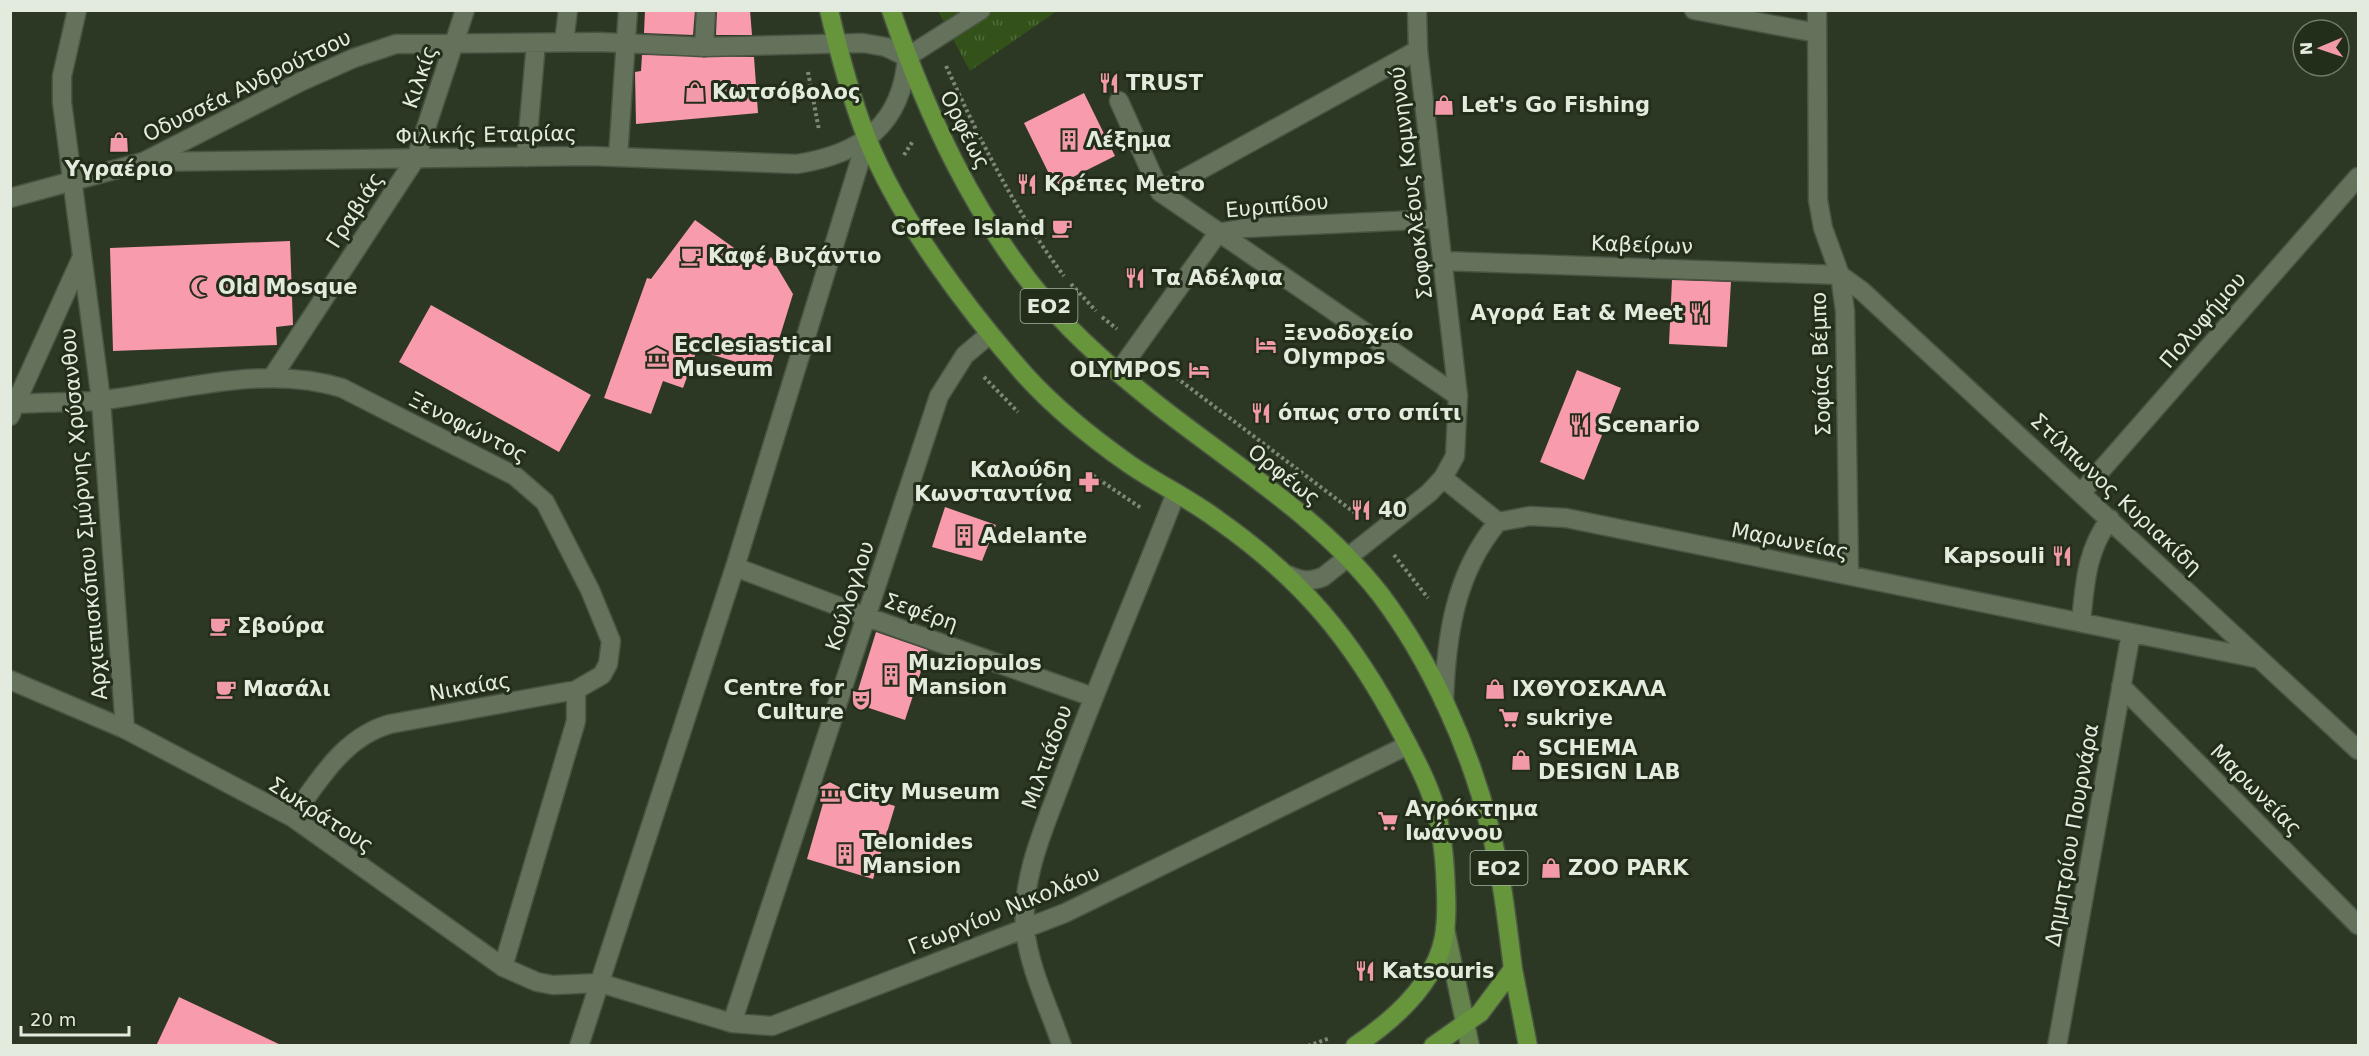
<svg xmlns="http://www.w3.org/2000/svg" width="2369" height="1056" viewBox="0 0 2369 1056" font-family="'DejaVu Sans',sans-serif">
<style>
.park{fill:url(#park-tufts)}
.building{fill:#f89bac}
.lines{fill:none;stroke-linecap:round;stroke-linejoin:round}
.pedestrian-casing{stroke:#4a5443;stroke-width:21}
.minor-casing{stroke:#4a5443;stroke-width:21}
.tertiary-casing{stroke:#4a5443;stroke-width:21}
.secondary-casing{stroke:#4a5443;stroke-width:21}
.primary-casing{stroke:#4a5443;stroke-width:21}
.path{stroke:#7e8877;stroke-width:4;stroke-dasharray:3 3;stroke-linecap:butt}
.pedestrian{stroke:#64725c;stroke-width:18}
.minor{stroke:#64725c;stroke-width:18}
.tertiary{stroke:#64725c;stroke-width:18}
.secondary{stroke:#65844c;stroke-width:18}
.primary{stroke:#66953c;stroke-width:18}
.labels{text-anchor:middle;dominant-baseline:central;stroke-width:6;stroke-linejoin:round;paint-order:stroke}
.shield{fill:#222e1a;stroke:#a9b2a3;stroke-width:1.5}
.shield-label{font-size:20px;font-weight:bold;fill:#e3ebde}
.street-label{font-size:21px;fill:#e3ebde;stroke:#222e1a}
.poi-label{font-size:21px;font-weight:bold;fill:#e3ebde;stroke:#222e1a;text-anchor:start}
</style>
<defs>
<pattern id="park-tufts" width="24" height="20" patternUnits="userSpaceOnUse" patternTransform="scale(1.5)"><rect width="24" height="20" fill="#325219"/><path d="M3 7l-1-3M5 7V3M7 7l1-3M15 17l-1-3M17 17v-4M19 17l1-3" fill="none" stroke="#506b3a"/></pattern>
</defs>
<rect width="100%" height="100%" fill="#2c3824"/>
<path class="park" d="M938,11H1057L970,71Z"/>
<path class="building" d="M645,10H695L693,35L644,33Z
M717,10H750L752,35H716Z
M642,55L754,57L758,113L636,124L635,72L641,71Z
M1084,93L1115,156L1055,186L1024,123Z
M695,220L762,268L771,257L793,294L769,372L697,350L683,388L663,381L651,414L604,398L647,278L651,279Z
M290,241L293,325L276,327L277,345L113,351L110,248Z
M1672,280L1731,282L1727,347L1669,344Z
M431,305L591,395L559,452L399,362Z
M1577,370L1621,388L1584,480L1540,462Z
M945,507L996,525L982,561L932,547Z
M876,632L928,650L905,720L854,703Z
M828,786L895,806L873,879L807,859Z
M179,997L283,1046H156Z"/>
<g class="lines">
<g class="pedestrian-casing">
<path id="pedestrian" d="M704,47L706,10
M907,57L981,10
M1119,101L1160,192L1458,396
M618,157L628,10
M1160,192L1418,50
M735,567L867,617
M10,680L125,729
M503,967L576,721V690
M579,1046L735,567L867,138"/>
</g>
<g class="minor-casing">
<path id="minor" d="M77,10L62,76V102L101,400L125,729L292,817L503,967L537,982L553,985L600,983L732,1023L772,1026L1065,913L1408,745
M1694,10L1817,33
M1817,10L1818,200L1823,228L1840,275L1845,311L1849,575
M564,42L568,10
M526,157L536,43
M143,162L300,82L354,58L396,44L599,42L704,47L863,43L886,47L907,57
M1443,261L1840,275
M1840,275L1862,291L2358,750
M1119,371L1218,233L1245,228L1438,219
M273,376L416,158L465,10
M17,404C46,402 76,403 105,400C182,390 265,364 342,388L515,476L545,502L590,590L611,641L608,664L602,675L576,690L390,724C343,737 319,781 292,817
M10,416L81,259
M1443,478L1498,522
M2081,493L2358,177
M1288,575C1300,581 1309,582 1323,577L1429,493L1443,478L1455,456L1458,396L1418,50L1417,10
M867,617L1093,697
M2081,622C2085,584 2086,551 2110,519
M2121,686L2358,925
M1444,702C1446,636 1455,573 1498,522L1530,516L1566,518L2260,659
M732,1023L939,396L965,355L990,334
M1062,1046C1049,1008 1029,968 1025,929C1021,874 1047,822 1065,772C1100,678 1140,586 1176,493
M2057,1046L2131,633"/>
</g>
<g class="tertiary-casing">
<path id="tertiary" d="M10,198L143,162L591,156L797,164C861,154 902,125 907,57"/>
</g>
<g class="secondary-casing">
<path id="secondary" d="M1445,928L1470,1046"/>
</g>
<g class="primary-casing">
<path id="primary" d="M829,10C839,53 850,95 866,136C899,219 966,308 1025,375C1055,408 1092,438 1129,464C1158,484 1190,499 1218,520C1302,579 1352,639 1400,730C1429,785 1441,807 1445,871C1446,892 1448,916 1444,937C1435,984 1394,1020 1355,1046
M891,10C927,115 974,217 1046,302C1078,340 1120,375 1159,406C1234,465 1321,518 1380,594C1430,660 1470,748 1490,829C1502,875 1507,922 1513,969L1480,1013L1433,1046
M1513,969L1528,1046"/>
</g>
<path class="path" d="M946,66C980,140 1015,211 1064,276
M808,72L819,130
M904,155L913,141
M1071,284L1096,311
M1102,317L1117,329
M1157,363L1359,516
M984,377L1018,412
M1088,472L1141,508
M1394,555L1428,598
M1308,1046L1330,1038"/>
<use href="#pedestrian" class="pedestrian"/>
<use href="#minor" class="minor"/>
<use href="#tertiary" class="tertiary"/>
<use href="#secondary" class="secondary"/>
<use href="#primary" class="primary"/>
</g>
<defs>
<g id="restaurant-bare" transform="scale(1.62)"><path d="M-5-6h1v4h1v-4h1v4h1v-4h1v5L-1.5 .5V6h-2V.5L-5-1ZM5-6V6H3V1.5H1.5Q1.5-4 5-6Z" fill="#f39aaa" stroke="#222e1a" stroke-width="2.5" paint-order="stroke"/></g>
<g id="shop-bare" transform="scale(1.62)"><path d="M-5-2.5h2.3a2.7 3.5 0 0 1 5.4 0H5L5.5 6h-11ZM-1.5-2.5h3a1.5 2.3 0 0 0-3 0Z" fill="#f39aaa" stroke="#222e1a" stroke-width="2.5" paint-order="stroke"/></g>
<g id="building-bare" transform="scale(1.62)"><path d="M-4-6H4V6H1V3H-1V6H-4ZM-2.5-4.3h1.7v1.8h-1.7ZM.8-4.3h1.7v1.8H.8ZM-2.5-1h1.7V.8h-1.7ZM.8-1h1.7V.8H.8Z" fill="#f39aaa" stroke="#222e1a" stroke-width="2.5" paint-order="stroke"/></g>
<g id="cafe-bare" transform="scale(1.62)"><path d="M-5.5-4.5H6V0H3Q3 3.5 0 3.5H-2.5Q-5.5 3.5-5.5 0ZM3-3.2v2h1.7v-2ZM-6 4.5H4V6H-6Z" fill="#f39aaa" stroke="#222e1a" stroke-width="2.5" paint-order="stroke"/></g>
<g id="mosque-bare" transform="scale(1.62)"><path d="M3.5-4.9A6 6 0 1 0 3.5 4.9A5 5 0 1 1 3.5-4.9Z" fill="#f39aaa" stroke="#222e1a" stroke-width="2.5" paint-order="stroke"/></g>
<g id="hotel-bare" transform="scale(1.62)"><path d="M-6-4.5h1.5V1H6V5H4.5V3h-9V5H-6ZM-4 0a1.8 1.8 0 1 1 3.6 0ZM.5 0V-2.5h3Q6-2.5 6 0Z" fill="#f39aaa" stroke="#222e1a" stroke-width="2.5" paint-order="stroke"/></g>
<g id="museum-bare" transform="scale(1.62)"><path d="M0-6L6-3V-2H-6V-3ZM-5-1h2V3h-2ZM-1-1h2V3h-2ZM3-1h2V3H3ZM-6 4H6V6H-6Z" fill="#f39aaa" stroke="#222e1a" stroke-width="2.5" paint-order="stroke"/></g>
<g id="pharmacy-bare" transform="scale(1.62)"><path d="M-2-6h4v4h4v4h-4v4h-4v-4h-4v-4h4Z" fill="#f39aaa" stroke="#222e1a" stroke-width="2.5" paint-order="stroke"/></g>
<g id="theatre-bare" transform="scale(1.62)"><path d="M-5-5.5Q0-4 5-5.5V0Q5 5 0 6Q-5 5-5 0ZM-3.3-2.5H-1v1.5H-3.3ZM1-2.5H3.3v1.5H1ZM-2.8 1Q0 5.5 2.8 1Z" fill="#f39aaa" stroke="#222e1a" stroke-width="2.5" paint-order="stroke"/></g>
<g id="supermarket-bare" transform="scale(1.62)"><path d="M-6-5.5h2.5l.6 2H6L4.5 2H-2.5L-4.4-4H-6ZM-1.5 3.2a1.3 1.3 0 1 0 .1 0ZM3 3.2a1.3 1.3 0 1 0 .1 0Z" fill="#f39aaa" stroke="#222e1a" stroke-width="2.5" paint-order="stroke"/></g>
</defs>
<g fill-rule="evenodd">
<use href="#restaurant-bare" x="1109" y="83"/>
<use href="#shop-bare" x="695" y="92"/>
<use href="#shop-bare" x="1444" y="105"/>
<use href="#building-bare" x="1069" y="140"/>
<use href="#shop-bare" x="119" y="142"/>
<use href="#restaurant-bare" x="1027" y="184"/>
<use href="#cafe-bare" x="1062" y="228"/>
<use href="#cafe-bare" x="691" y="256"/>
<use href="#restaurant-bare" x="1135" y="278"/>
<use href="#mosque-bare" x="201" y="287"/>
<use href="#restaurant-bare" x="1700" y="313"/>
<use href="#hotel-bare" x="1266" y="345"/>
<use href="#museum-bare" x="657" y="357"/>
<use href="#hotel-bare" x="1199" y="370"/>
<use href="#restaurant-bare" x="1261" y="413"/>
<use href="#restaurant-bare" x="1580" y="425"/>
<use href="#pharmacy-bare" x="1089" y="482"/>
<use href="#restaurant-bare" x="1361" y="510"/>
<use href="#building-bare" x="964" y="536"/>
<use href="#restaurant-bare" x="2062" y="556"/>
<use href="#cafe-bare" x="220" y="626"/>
<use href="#building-bare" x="891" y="675"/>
<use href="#cafe-bare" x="226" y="689"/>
<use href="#shop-bare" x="1495" y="689"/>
<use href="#theatre-bare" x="861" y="700"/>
<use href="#supermarket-bare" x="1509" y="718"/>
<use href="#shop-bare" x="1521" y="760"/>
<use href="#museum-bare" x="830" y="792"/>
<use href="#supermarket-bare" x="1388" y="821"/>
<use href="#building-bare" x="845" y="854"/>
<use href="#shop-bare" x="1551" y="868"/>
<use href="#restaurant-bare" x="1365" y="971"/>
</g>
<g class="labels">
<g class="shield">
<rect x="1020.5" y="289" width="57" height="34" rx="4.5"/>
<rect x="1470.5" y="851" width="57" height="34" rx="4.5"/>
</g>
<g class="shield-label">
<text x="1049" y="306">ΕΟ2</text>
<text x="1499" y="868">ΕΟ2</text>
</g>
<g class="street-label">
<text transform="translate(420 77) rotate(-71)">Κιλκίς</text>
<text transform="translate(247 86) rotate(-26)">Οδυσσέα Ανδρούτσου</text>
<text transform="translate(965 130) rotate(63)">Ορφέως</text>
<text transform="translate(486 135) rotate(-1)">Φιλικής Εταιρίας</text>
<text transform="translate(1411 183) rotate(-97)">Σοφοκλέους Κομνηνού</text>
<text transform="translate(1277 206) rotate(-5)">Ευριπίδου</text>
<text transform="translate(355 210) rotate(-57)">Γραβιάς</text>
<text transform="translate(1642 245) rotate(2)">Καβείρων</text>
<text transform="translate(2203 320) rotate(-49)">Πολυφήμου</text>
<text transform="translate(1821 364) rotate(-92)">Σοφίας Βέμπο</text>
<text transform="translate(468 427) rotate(27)">Ξενοφώντος</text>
<text transform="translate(1284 475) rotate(38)">Ορφέως</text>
<text transform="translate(2116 494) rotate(43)">Στίλπωνος Κυριακίδη</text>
<text transform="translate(84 514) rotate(-95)">Αρχιεπισκόπου Σμύρνης Χρύσανθου</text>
<text transform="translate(1790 541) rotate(11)">Μαρωνείας</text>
<text transform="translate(850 596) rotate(-72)">Κούλογλου</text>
<text transform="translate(921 612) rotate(19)">Σεφέρη</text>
<text transform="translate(470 687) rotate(-10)">Νικαίας</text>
<text transform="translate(1047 757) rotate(-70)">Μιλτιάδου</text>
<text transform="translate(2256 790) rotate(45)">Μαρωνείας</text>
<text transform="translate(321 815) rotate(33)">Σωκράτους</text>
<text transform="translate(2072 835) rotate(-80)">Δημητρίου Πουρνάρα</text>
<text transform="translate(1004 910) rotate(-22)">Γεωργίου Νικολάου</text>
</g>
<g class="poi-label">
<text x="1126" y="83">TRUST</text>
<text x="712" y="92">Κωτσόβολος</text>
<text x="1461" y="105">Let's Go Fishing</text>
<text x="1086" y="140">Λέξημα</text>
<text x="119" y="169" text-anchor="middle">Υγραέριο</text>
<text x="1044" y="184">Κρέπες Metro</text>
<text x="1045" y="228" text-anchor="end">Coffee Island</text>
<text x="708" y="256">Καφέ Βυζάντιο</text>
<text x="1152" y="278">Τα Αδέλφια</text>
<text x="218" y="287">Old Mosque</text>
<text x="1683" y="313" text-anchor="end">Αγορά Eat &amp; Meet</text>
<text x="1283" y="333">Ξενοδοχείο<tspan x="1283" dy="24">Olympos</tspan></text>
<text x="674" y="345">Ecclesiastical<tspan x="674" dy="24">Museum</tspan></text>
<text x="1182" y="370" text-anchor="end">OLYMPOS</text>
<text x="1278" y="413">όπως στο σπίτι</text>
<text x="1597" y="425">Scenario</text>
<text x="1072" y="470" text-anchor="end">Καλούδη<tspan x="1072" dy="24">Κωνσταντίνα</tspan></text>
<text x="1378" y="510">40</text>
<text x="981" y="536">Adelante</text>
<text x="2045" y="556" text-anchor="end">Κapsouli</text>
<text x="237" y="626">Σβούρα</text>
<text x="908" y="663">Muziopulos<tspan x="908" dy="24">Mansion</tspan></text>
<text x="844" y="688" text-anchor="end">Centre for<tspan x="844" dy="24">Culture</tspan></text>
<text x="243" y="689">Μασάλι</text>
<text x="1512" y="689">ΙΧΘΥΟΣΚΑΛΑ</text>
<text x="1526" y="718">sukriye</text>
<text x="1538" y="748">SCHEMA<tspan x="1538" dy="24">DESIGN LAB</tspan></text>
<text x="847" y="792">City Museum</text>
<text x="1405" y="809">Αγρόκτημα<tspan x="1405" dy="24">Ιωάννου</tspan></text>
<text x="862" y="842">Telonides<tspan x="862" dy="24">Mansion</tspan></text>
<text x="1568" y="868">ZOO PARK</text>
<text x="1382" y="971">Katsouris</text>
</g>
</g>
<rect width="2369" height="1056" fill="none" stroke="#e3ebde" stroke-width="24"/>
<g transform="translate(2321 48) rotate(268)"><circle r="28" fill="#222e1a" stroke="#6f7a68" stroke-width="1.5"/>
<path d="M0-4.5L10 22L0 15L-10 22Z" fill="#f39aaa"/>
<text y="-9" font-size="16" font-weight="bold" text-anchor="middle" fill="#e3ebde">N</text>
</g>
<path d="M21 1026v9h108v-9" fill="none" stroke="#e3ebde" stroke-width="3"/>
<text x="30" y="1026" font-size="18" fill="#e3ebde" stroke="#222e1a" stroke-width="4.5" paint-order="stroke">20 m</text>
</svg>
